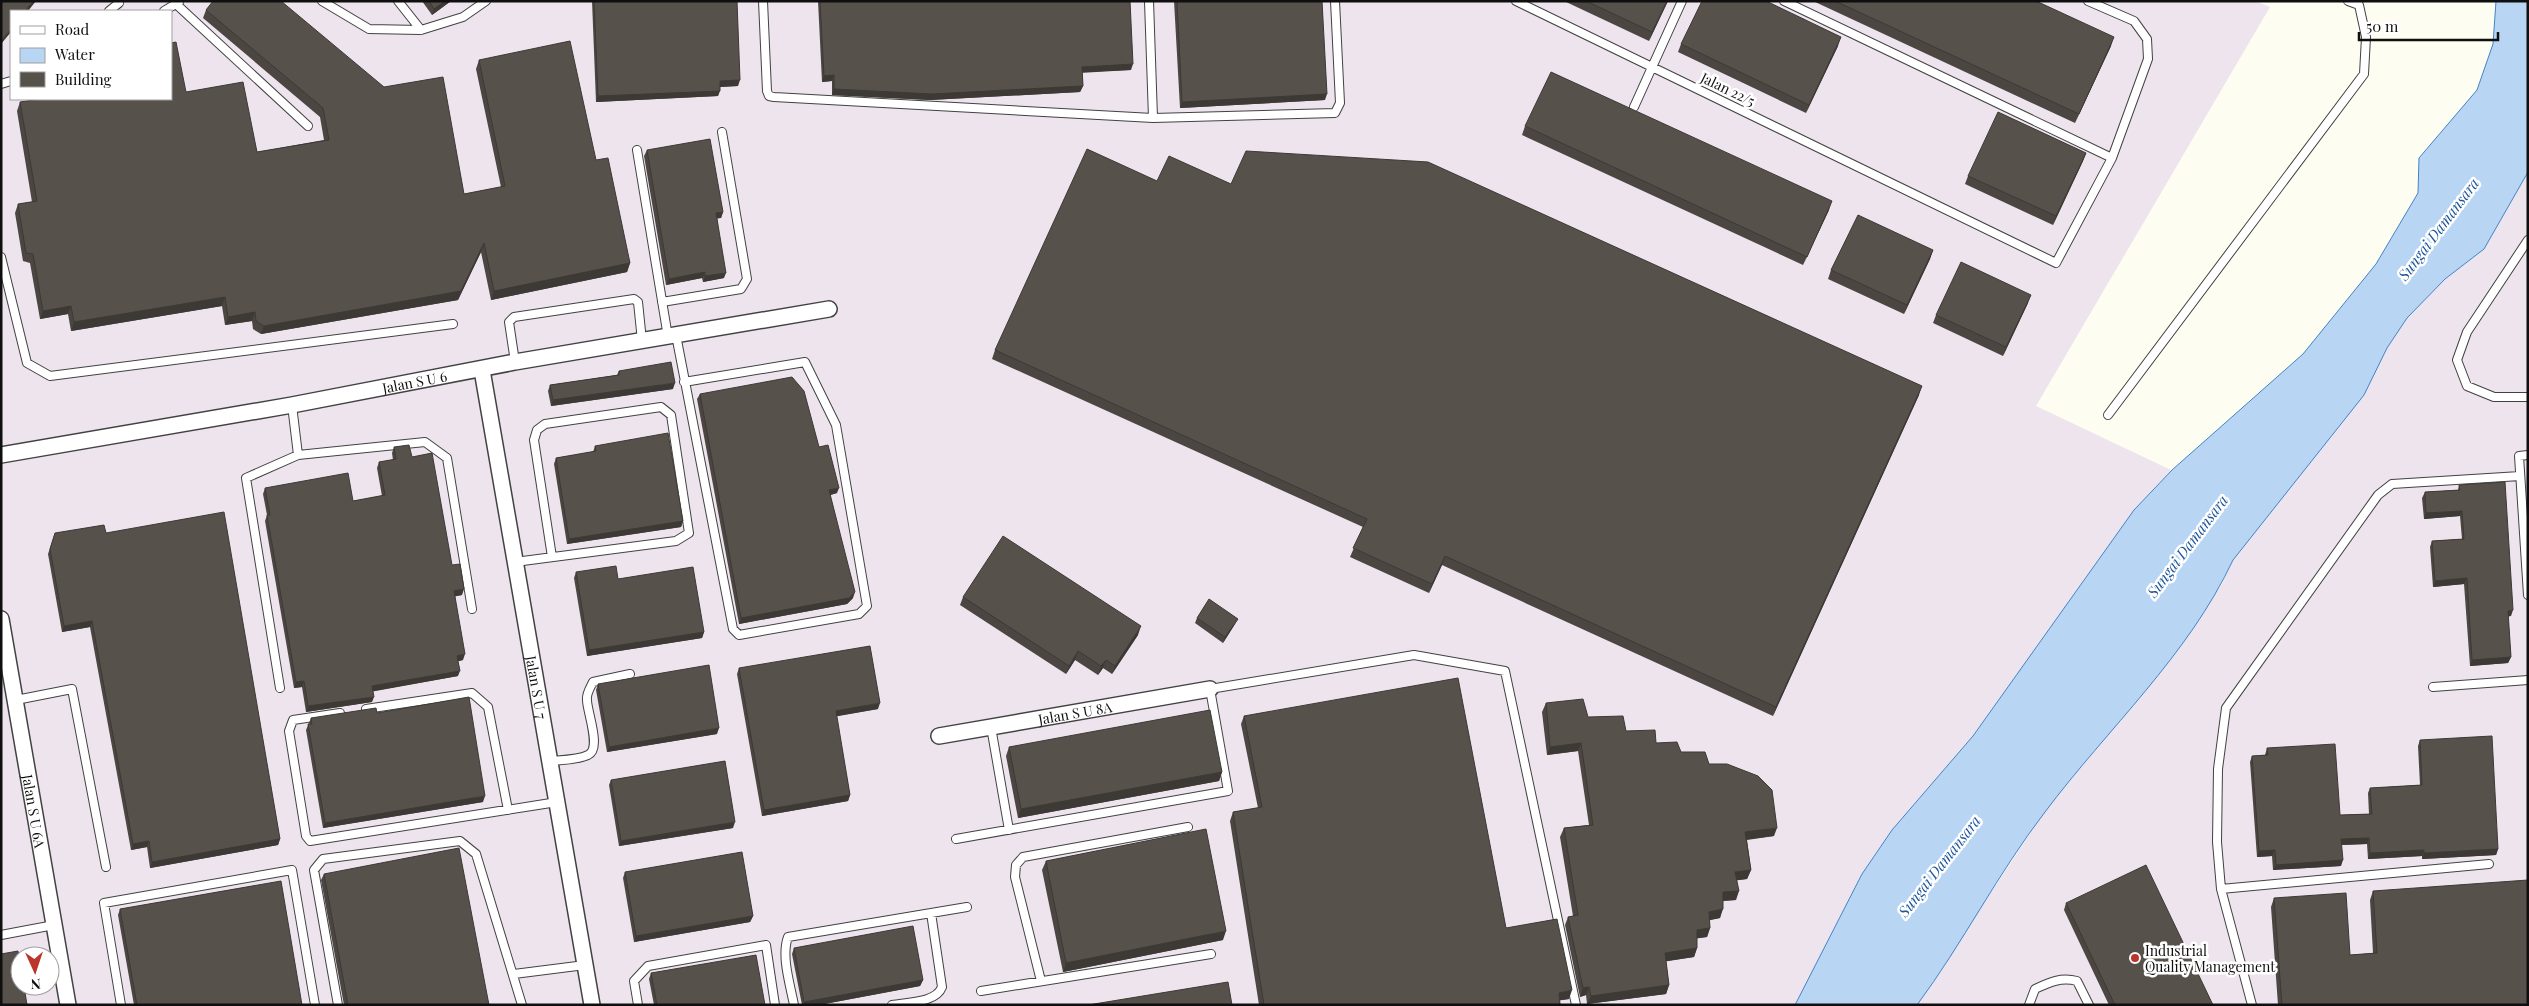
<svg xmlns="http://www.w3.org/2000/svg" width="2529" height="1006" viewBox="0 0 2529 1006" font-family="'Playfair Display',serif">
<style>
.industrial{fill:#ede4ed;fill-rule:evenodd}
.water{fill:#b8d6f4;stroke:#4283c8}
.lines{fill:none;stroke-linecap:round;stroke-linejoin:round}
.lane-casing{stroke:#424242;stroke-width:10}
.street-casing{stroke:#424242;stroke-width:18}
.lane{stroke:#fff;stroke-width:8}
.street{stroke:#fff;stroke-width:15}
.wall{fill:#4b4641}
.shaded-wall{fill:#3d3935}
.building{fill:#57514c;stroke:#3d3935}
.poi-dot{fill:#ba362c;stroke:#fff;stroke-width:2}
.labels{text-anchor:middle;dominant-baseline:central;stroke-width:5;stroke-linejoin:round;paint-order:stroke}
.street-label{font-size:14px;fill:#0f0f0f;stroke:#fff}
.poi-label{font-size:14px;fill:#0f0f0f;stroke:#fff;text-anchor:start}
.water-label{font-size:15px;font-style:italic;fill:#1d559c;stroke:#fff}
</style>
<rect width="100%" height="100%" fill="#fefdf1"/>
<path class="industrial" d="M1,1H2255L2270,7L2036,406L2171,470L2134,510L1973,736L1892,830L1862,874L1795,1005H1ZM11,11H171V99H11ZM20,956H50V986H20Z
M2528,172V1005H1917L2044,812L2181,646L2222,584L2233,560L2407,318L2445,279L2484,249Z"/>
<path class="water" d="M2496,1H2528V172L2484,249L2445,279L2407,318L2387,348L2364,395L2233,560C2188,656 2108,728 2045,812C1998,873 1963,943 1917,1005H1795L1862,874L1892,830L1973,736L2134,510L2172,470L2303,354L2376,264L2418,193L2419,158L2477,90L2493,44Z"/>
<g class="lines">
<g class="lane-casing">
<path id="lane" d="M322,1L369,29L421,30L463,17L486,1
M398,1L421,30
M763,1L767,91L769,96L774,97L1153,118L1335,113L1340,103L1335,1
M1149,1L1153,118
M1516,1L2056,263L2112,158L2148,59L2147,39L2134,21L2088,1
M1784,1L2112,158
M176,4L308,126
M109,11L119,3
M164,11L179,2
M1,84L11,81
M1634,107L1682,1
M637,150L668,337
M2528,240L2467,332L2457,360L2467,386L2494,397H2528
M1,257L27,363L50,376L453,324
M662,302L741,289L747,279L722,132
M676,335L733,629L739,635L859,614L867,606L836,425L805,362L684,382
M515,362L509,322L514,317L634,299L638,302L642,341
M292,405L298,455L425,442L447,458L472,609
M2108,415L2364,74L2366,37L2359,5L2348,1
M2528,455L2519,456L2528,595
M515,562L676,541L689,533L671,415L661,407L545,424L537,430L534,440L552,557
M2433,687L2528,680
M280,688L246,478L298,455
M16,700L72,689L106,867
M366,709L472,693L488,707L508,810
M340,713L293,720L289,731L306,836L310,841L557,802
M991,727L1009,830
M550,761C561,760 578,760 588,755C602,749 587,712 587,700C586,694 590,688 593,682L630,674
M956,839L1228,791L1210,689L1414,655L1505,671L1576,1005
M2221,889L2489,864
M1,935L54,925
M514,974L585,965
M1041,981L1015,877L1016,865L1023,857L1188,827
M981,991L1211,954
M121,1005L104,903L292,870L315,1005
M338,1005L314,870L323,859L460,841L476,854L522,1005
M638,1005L634,981L648,966L766,945L775,1005
M794,1005C790,984 781,956 788,937L967,907
M892,1005C907,1002 936,1003 942,987L931,913
M2029,1005L2035,989C2050,982 2061,977 2077,981L2089,1005
M2252,1005L2221,889L2217,842L2218,769L2226,708L2378,495L2392,484L2520,476"/>
</g>
<g class="street-casing">
<g id="street">
<path id="s1" d="M482,370L592,1005"/>
<path id="s2" d="M1,455L292,405L515,362L829,309"/>
<path id="s3" d="M1,619L68,1005"/>
<path id="s4" d="M939,736L1210,689"/>
</g>
</g>
<use href="#lane" class="lane"/>
<use href="#street" class="street"/>
</g>
<path class="wall" d="M422,1H451L432,15Z
M592,1H737L738,86L720,87L718,96L596,102Z
M818,1H1130L1131,70L1082,72L1083,86L1080,92L930,100L832,95V81L822,82Z
M1174,1H1322L1325,100L1180,108Z
M1564,1H1668L1649,41Z
M1813,1H2036L2111,46L2075,123Z
M206,10L464,194L501,187L476,69L479,60L596,160L630,263L627,272L491,300L481,252L458,300L261,334L253,329L252,321L225,325L222,306L71,331L68,314L40,319L30,263L23,261L15,213L18,204L32,202L17,111L20,102L186,92L257,152L324,140L320,117L203,18Z
M1681,44L1838,46L1806,113L1678,52Z
M1525,126L1829,210L1803,265L1522,135Z
M647,150L723,212L721,218H717L724,278L703,282L702,278L666,285L644,156Z
M2086,153L2083,161L2053,225L1965,184L1968,176Z
M1157,181L1231,184L1919,395L1773,716L1442,565L1429,593L1350,557L1363,527L992,359L995,350Z
M1933,250L1930,259L1904,314L1828,279L1831,270Z
M2028,303L2003,356L1933,323L1936,315Z
M619,371L673,389L551,406L548,391L550,385L617,375Z
M700,394L819,447L837,493L830,495L853,598L847,604L739,624L697,399Z
M595,446L683,521L681,527L567,544L554,464L556,458L593,452Z
M394,447L412,457L462,595L455,596L463,660L458,661V676L373,691L372,702L306,712L302,687L294,688L265,521L267,515L263,494L265,488L353,501L382,496L377,468L379,462L393,460L392,453Z
M2459,485L2511,616H2508L2511,657L2508,663L2470,666L2464,584L2433,587L2430,547L2432,541L2462,539L2460,516L2424,519L2422,498L2425,492L2458,490Z
M55,533H106L280,839L278,845L150,868L147,847L131,850L90,627L62,632L48,554Z
M576,572L618,579L704,632L702,638L587,656L574,578Z
M963,597L1138,635L1112,674L1103,668L1098,675L1075,660L1066,674L960,605Z
M1197,618L1235,624L1223,643L1195,623Z
M739,668L878,709L836,716L850,795L848,801L762,816L737,674Z
M598,684L717,734L607,752L596,690Z
M1546,703L1588,717L1681,752L1709,764L1774,836L1747,840L1751,870L1747,879L1737,880L1736,900L1723,901L1720,918L1709,920L1710,928L1707,937L1697,938V948L1694,957L1666,961L1669,985L1666,994L1587,1004L1586,995L1580,997L1565,925L1568,917L1573,916L1560,837L1564,828L1589,825L1578,751L1547,755L1542,712Z
M1244,716L1506,928L1569,999L1560,1000V1005H1259L1230,821L1233,812L1258,808L1241,724Z
M311,718L483,802L323,828L306,730Z
M2420,740L2498,849L2496,855L2422,859V856L2368,859L2367,844L2342,845L2341,866L2273,870L2272,856L2257,857L2250,762L2252,756L2265,755L2267,748L2340,815L2369,814L2368,793L2370,788L2420,785L2418,746Z
M1009,747L1222,772L1219,781L1018,818L1006,756Z
M611,780L733,828L619,846L609,785Z
M1046,861L1223,940L1063,972L1042,870Z
M625,872L753,916L750,922L634,942L623,878Z
M324,874L489,1005H344L321,880Z
M2373,891L2528,1005H2278L2271,907L2274,898L2350,955L2373,953L2370,900Z
M2066,903L2213,1005H2109L2064,910Z
M120,909L302,1005H134L118,915Z
M794,948L923,980L920,986L819,1005H802L792,954Z
M651,973L765,1005H654L649,979Z"/>
<path class="shaded-wall" d="M33,1H36L28,11H25Z
M445,1H451L432,15L434,9Z
M1667,1H1668L1649,41L1652,32Z
M11,29V32L1,44V41Z
M1841,37L1838,46L1806,113L1809,105Z
M2114,37L2111,46L2075,123L2079,114Z
M1133,64L1131,70L1079,73L1082,67Z
M834,75L832,81L822,82L824,76Z
M740,80L738,86L718,87L720,81Z
M1083,86L1080,92L930,100L832,95L834,89Z
M720,91L718,96L596,102L598,96Z
M1327,94L1325,100L1180,108L1182,102Z
M2086,153L2083,161L2053,225L2056,216Z
M1832,201L1829,210L1803,265L1807,257Z
M723,212L721,218L714,219L716,213Z
M484,243L481,252L458,300L261,334L264,326Z
M1933,250L1930,259L1904,314L1907,305Z
M630,263L627,272L491,300L494,291Z
M705,272L702,278L666,285L669,279Z
M726,273L724,278L703,282L705,276Z
M2031,295L2028,303L2003,356L2006,347Z
M225,297L222,306L71,331L74,322Z
M71,306L68,314L40,319L43,311Z
M255,312L252,321L225,325L228,317Z
M675,383L673,389L551,406L553,400Z
M1922,386L1919,395L1773,716L1776,707Z
M839,488L837,493L827,496L829,490Z
M2462,511L2460,516L2424,519L2426,513Z
M683,521L681,527L567,544L569,539Z
M1445,556L1442,565L1429,593L1432,584Z
M2467,578L2464,584L2433,587L2435,581Z
M464,589L462,595L452,597L454,591Z
M855,592L853,598L847,604L739,624L741,618Z
M2513,610L2511,616L2506,617L2508,611Z
M1238,619L1235,624L1223,643L1225,637Z
M92,621L90,627L62,632L64,626Z
M1141,626L1138,635L1112,674L1115,666Z
M704,632L702,638L587,656L589,650Z
M1078,651L1075,660L1066,674L1069,666Z
M465,654L463,660L455,662L457,656Z
M2511,657L2508,663L2470,666L2472,660Z
M1106,660L1103,668L1098,675L1101,666Z
M460,671L458,676L370,692L372,686Z
M304,681L302,687L294,688L296,682Z
M374,697L372,702L306,712L308,706Z
M880,703L878,709L833,717L836,711Z
M719,728L717,734L607,752L609,747Z
M1581,743L1578,751L1547,755L1550,747Z
M1222,772L1219,781L1018,818L1021,809Z
M850,795L848,801L762,816L764,810Z
M485,796L483,802L323,828L325,823Z
M735,822L733,828L619,846L621,841Z
M1777,828L1774,836L1742,840L1745,832Z
M2369,838L2367,844L2339,845L2341,839Z
M280,839L278,845L150,868L152,862Z
M149,841L147,847L131,850L133,844Z
M2498,849L2496,855L2422,859L2424,853Z
M2275,850L2272,856L2257,857L2259,851Z
M2424,850L2422,856L2368,859L2370,853Z
M2343,860L2341,866L2273,870L2276,865Z
M1751,870L1747,879L1732,881L1735,872Z
M1739,891L1736,900L1720,901L1723,892Z
M1723,909L1720,918L1706,921L1709,912Z
M753,916L750,922L634,942L636,936Z
M1710,928L1707,937L1693,939L1697,930Z
M1226,931L1223,940L1063,972L1066,963Z
M1697,948L1694,957L1662,962L1665,953Z
M923,980L920,986L819,1005H803L804,1002Z
M1669,985L1666,994L1587,1004L1591,996Z
M1589,987L1586,995L1580,997L1583,988Z
M1572,990L1569,999L1556,1001L1559,993Z"/>
<path class="building" d="M1,1H33L25,11H11V29L1,41Z
M213,1H281L384,87L443,77L464,194L505,186L479,60L570,41L596,160L608,158L630,263L494,291L484,243L461,291L264,326L256,321L255,312L228,317L225,297L74,322L71,306L43,311L33,254L26,253L18,204L37,201L20,102L40,99H171V43L176,42L186,92L243,82L257,152L329,140L323,108L206,10Z
M429,1H445L434,9Z
M594,1H737L740,80L720,81V91L598,96Z
M820,1H1130L1133,64L1082,67L1083,86L932,94L834,89V75L824,76Z
M1177,1H1322L1327,94L1182,102Z
M1586,1H1667L1652,32Z
M1702,1H1766L1841,37L1809,105L1681,44Z
M1835,1H2036L2114,37L2079,114Z
M1551,72L1832,201L1807,257L1525,126Z
M1998,112L2086,153L2056,216L1968,176Z
M710,139L723,212L716,213L726,273L705,276V272L669,279L647,150Z
M1087,149L1157,181L1169,156L1231,184L1246,151L1428,162L1922,386L1776,707L1445,556L1432,584L1353,548L1367,519L995,350Z
M1858,215L1933,250L1907,305L1831,270Z
M1961,262L2031,295L2006,347L1936,315Z
M671,362L675,383L553,400L550,385L619,375V371Z
M792,377L804,391L819,447L828,445L839,488L829,490L855,592L849,598L741,618L700,394Z
M668,433L683,521L569,539L556,458L596,451L595,446Z
M409,445L412,457L432,453L452,565L460,564L464,589L454,591L465,654L457,656L460,671L372,686L374,697L308,706L304,681L296,682L267,515H270L265,488L348,473L353,501L385,495L379,462L396,459L394,447Z
M2505,482L2513,610L2508,611L2511,657L2472,660L2467,578L2435,581L2432,541L2464,539L2462,511L2426,513L2425,492L2460,490L2459,485Z
M224,512L280,839L152,862L149,841L133,844L92,621L64,626L50,549L55,533L104,525L106,533Z
M1003,536L1141,626L1115,666L1106,660L1101,666L1078,651L1069,666L963,597Z
M616,566L618,579L693,567L704,632L589,650L576,572Z
M1209,599L1238,619L1225,637L1197,618Z
M870,646L880,703L836,711L850,795L764,810L739,668Z
M709,665L719,728L609,747L598,684Z
M1458,678L1506,928L1557,919L1572,990L1559,993L1560,1004L1556,1005H1264L1233,812L1262,807L1244,716Z
M469,697L485,796L325,823L308,724H312L311,718L376,708L377,713Z
M1583,699L1588,717L1623,716L1626,731L1655,730L1656,743L1677,742L1681,752H1705L1709,764H1727L1758,776L1772,790L1777,828L1745,832L1751,870L1735,872L1739,891L1723,892V909L1709,912L1710,928L1697,930V948L1665,953L1669,985L1591,996L1589,987L1583,988L1568,917L1578,915L1564,828L1593,825L1581,743L1550,747L1546,703Z
M1210,710L1222,772L1021,809L1009,747Z
M2492,736L2498,849L2424,853V850L2370,853L2369,838L2341,839L2343,860L2276,865L2275,850L2259,851L2252,756L2268,755L2267,748L2335,744L2340,815L2372,814L2370,788L2422,785L2420,740Z
M725,761L735,822L621,841L611,780Z
M1206,829L1226,931L1066,963L1046,861Z
M459,848L489,1005H348L324,874Z
M742,852L753,916L636,936L625,872Z
M2146,865L2213,1005H2115L2066,903Z
M2528,880V1005H2282L2274,898L2346,893L2350,955L2377,953L2373,891Z
M281,881L302,1005H137L120,909Z
M913,926L923,980L804,1002L794,948Z
M18,951L20,965V986H24L27,1005H1V954Z
M756,955L765,1005H657L651,973Z
M1228,982L1232,1005H1088Z"/>
<circle class="poi-dot" cx="2135" cy="958" r="5"/>
<g class="labels">
<g class="street-label">
<text transform="translate(1728 89) rotate(26)">Jalan 22/5</text>
<text stroke="none"><textPath href="#s2" startOffset="420">Jalan S U 6</textPath></text>
<text stroke="none"><textPath href="#s1" startOffset="322">Jalan S U 7</textPath></text>
<text stroke="none"><textPath href="#s4" startOffset="138">Jalan S U 8A</textPath></text>
<text stroke="none"><textPath href="#s3" startOffset="195">Jalan S U 6A</textPath></text>
</g>
<g class="poi-label">
<text x="2145" y="950">Industrial<tspan x="2145" dy="16">Quality Management</tspan></text>
</g>
<g class="water-label">
<text transform="translate(2438 229) rotate(-53)">Sungai Damansara</text>
<text transform="translate(2187 546) rotate(-53)">Sungai Damansara</text>
<text transform="translate(1939 866) rotate(-52)">Sungai Damansara</text>
</g>
</g>
<rect width="2529" height="1006" fill="none" stroke="#0f0f0f" stroke-width="5"/>
<rect x="10" y="10" width="162" height="90" fill="#ffffff" stroke="#9f9f9f"/>
<rect x="20" y="26" width="25" height="8" fill="#ffffff" stroke="#9f9f9f"/>
<text x="55" y="35" font-size="15" fill="#0f0f0f">Road</text>
<rect x="20" y="48" width="25" height="15" fill="#b8d6f4" stroke="#9f9f9f"/>
<text x="55" y="60" font-size="15" fill="#0f0f0f">Water</text>
<rect x="20" y="72" width="25" height="15" fill="#57514c" stroke="#9f9f9f"/>
<text x="55" y="85" font-size="15" fill="#0f0f0f">Building</text>
<g transform="translate(35 971) rotate(177)"><circle r="24" fill="#ffffff" stroke="#9f9f9f"/>
<path d="M0-4L9 19L0 12L-9 19Z" fill="#ba362c"/>
<text y="-8" font-size="14" font-weight="bold" text-anchor="middle" fill="#0f0f0f">N</text>
</g>
<path d="M2359 32v8h139v-8" fill="none" stroke="#0f0f0f" stroke-width="2.5"/>
<text x="2366" y="32" font-size="15" fill="#0f0f0f" stroke="#ffffff" stroke-width="4" paint-order="stroke">50 m</text>
</svg>
